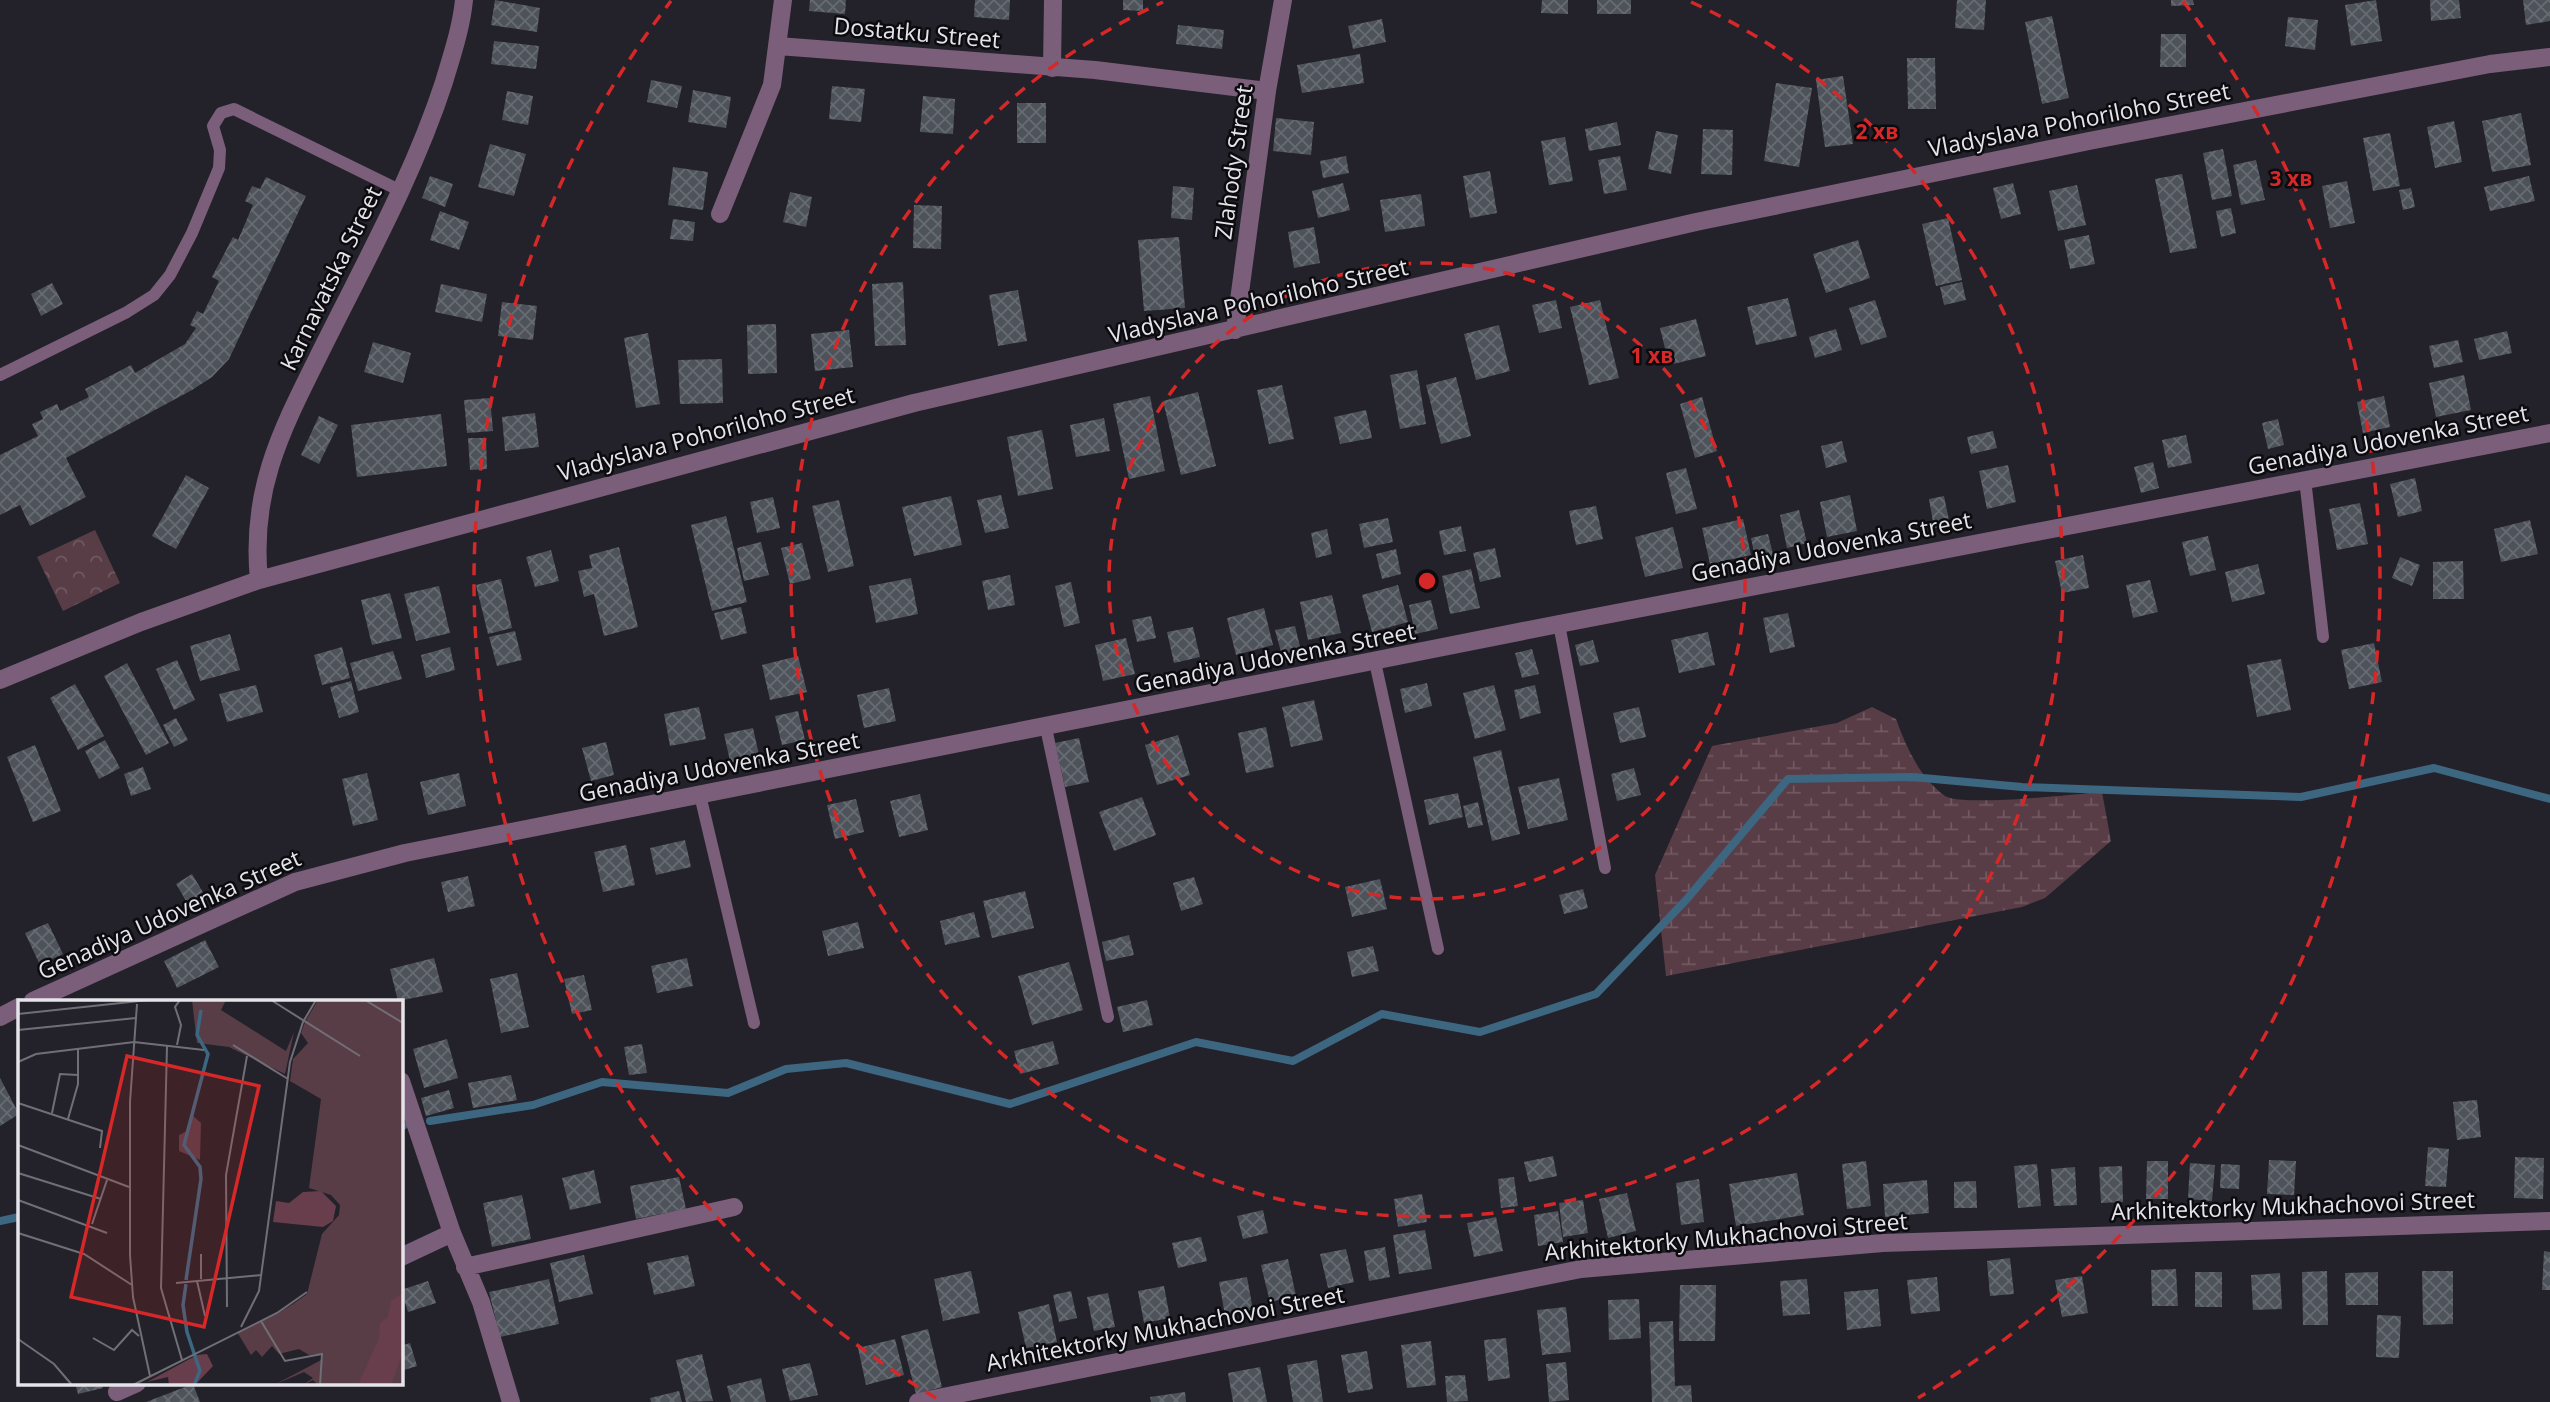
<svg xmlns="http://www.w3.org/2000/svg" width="2550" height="1402" viewBox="0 0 2550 1402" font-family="'Open Sans',sans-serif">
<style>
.wetland{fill:url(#wetland-marsh)}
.park{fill:url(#park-crowns)}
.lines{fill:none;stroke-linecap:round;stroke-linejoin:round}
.stream{stroke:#3d6680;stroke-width:8}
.building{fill:url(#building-cross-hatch)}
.service{stroke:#7b5e79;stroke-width:12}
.minor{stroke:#7b5e79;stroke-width:18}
.ring{fill:none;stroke:#d62828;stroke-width:3.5;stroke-dasharray:12 9}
.labels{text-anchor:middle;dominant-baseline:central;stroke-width:5;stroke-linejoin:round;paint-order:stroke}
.street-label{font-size:23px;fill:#e5e4e9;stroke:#0c0b0f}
.inset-river{fill:none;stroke:#3d6680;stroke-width:3.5}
.inset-road{fill:none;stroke:#716f76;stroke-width:2}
.view{fill:#d62828;fill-opacity:0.15;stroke:#d62828;stroke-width:3.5}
.inset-edge{fill:none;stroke:#e5e4e9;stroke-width:3.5}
.centre{fill:#d62828;stroke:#0c0b0f;stroke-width:3.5}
.ring-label{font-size:21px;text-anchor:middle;font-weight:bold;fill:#d62828;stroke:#0c0b0f;stroke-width:5;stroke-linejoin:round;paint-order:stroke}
</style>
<defs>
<pattern id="wetland-marsh" width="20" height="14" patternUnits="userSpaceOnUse" patternTransform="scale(1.75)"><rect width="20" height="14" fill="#593d46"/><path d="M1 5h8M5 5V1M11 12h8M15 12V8" fill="none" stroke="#715961"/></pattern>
<pattern id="park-crowns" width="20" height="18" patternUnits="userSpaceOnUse" patternTransform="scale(1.75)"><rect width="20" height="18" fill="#593d46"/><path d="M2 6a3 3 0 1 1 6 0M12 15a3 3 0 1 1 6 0" fill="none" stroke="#715961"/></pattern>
<pattern id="building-cross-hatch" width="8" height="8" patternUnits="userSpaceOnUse" patternTransform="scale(1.75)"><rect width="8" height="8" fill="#4e525a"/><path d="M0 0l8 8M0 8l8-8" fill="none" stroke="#676b72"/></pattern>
</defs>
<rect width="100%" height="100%" fill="#232129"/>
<path class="wetland" d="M1872,707L1896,719C1906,747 1920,778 1945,796C1962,807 2076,794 2102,792L2111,841L2045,898L2022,907L1666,976L1655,875L1712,746L1837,723Z"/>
<path class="park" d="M95,530L120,583L63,611L37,557Z"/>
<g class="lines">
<path class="stream" d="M430,1121L533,1105L602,1082L728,1093L786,1069L846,1063L1010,1104L1196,1042L1293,1061L1382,1014L1480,1032L1596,994L1686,900L1788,779L1912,777L2022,787L2301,797L2434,768L2550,799
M401,1127L403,1126
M0,1221L19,1217"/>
</g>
<path class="building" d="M495,0L540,8L537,32L491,25Z
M810,0H846L845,14L809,11Z
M975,0H1010L1009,20L974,17Z
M1123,0H1143V11L1123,10Z
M1542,0H1568V14L1541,13Z
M1597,0H1631V14H1597Z
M1957,0H1986L1984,30L1955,28Z
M2171,0H2193L2194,5L2171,6Z
M2376,0L2382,41L2351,46L2345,5Z
M2430,0H2459L2461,18L2431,21Z
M2523,0H2550V21L2526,25Z
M2052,16L2069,98L2042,104L2025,22Z
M2288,17L2318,20L2315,50L2285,46Z
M1382,19L1386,42L1353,49L1348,26Z
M1178,25L1224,30L1222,49L1176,44Z
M2161,34H2186V67H2160Z
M494,41L539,46L536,69L491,64Z
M1360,54L1364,83L1302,93L1297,65Z
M1907,58H1935L1936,109H1908Z
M1843,76L1853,144L1825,147L1816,80Z
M651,80L682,86L677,108L647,102Z
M1776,83L1812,88L1799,167L1764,161Z
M832,86L865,89L861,122L829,119Z
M693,90L731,97L726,128L688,122Z
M507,91L533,96L528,125L502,120Z
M923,96L955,99L953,134L920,132Z
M1017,103H1046V143H1017Z
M2521,113L2531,165L2492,172L2482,121Z
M1276,118L1314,122L1311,155L1273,151Z
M2454,121L2462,162L2435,168L2427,127Z
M1617,122L1621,145L1589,151L1585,129Z
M1703,129L1733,130L1732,175L1701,174Z
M1656,131L1678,135L1671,174L1648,169Z
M2390,133L2400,186L2373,191L2363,138Z
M1565,137L1573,181L1549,185L1541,141Z
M490,144L526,154L514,196L478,187Z
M2223,149L2232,196L2212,200L2203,153Z
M1346,156L1349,173L1323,178L1320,161Z
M1620,156L1627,190L1604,194L1598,160Z
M2256,160L2265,200L2241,205L2233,165Z
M673,167L708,172L703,210L668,205Z
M1490,171L1497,213L1470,218L1463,176Z
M2182,174L2197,248L2170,253L2155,179Z
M430,176L453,184L445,207L422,198Z
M2529,176L2535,201L2490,211L2484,187Z
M266,177L306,196L229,359L212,377L192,390L66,458L86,497L30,526L20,505L0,515V455L38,436L32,424L43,419L40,412L57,404L60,411L89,397L85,389L131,365L135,373L185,344L196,328L190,325L197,311L203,314L219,281L212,277L233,237L238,240L253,205L245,201L252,186L260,189Z
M2347,181L2355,223L2330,228L2322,186Z
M1343,183L1350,210L1318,218L1312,191Z
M2013,183L2021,214L2001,219L1993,188Z
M2077,185L2086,225L2058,231L2049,191Z
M1173,186L1194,188L1192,220L1171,218Z
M2411,188L2415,207L2403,210L2399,190Z
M790,192L812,197L806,227L783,222Z
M1421,194L1425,226L1385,232L1380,200Z
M914,205L942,206L941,249L913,248Z
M2231,208L2236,233L2221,237L2216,211Z
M440,211L469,222L459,250L430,240Z
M1948,218L1962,280L1936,286L1922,224Z
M673,219L695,222L693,241L670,239Z
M1314,227L1320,263L1294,268L1288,232Z
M2089,235L2095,264L2070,269L2064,240Z
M1179,237L1185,308L1144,311L1138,240Z
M1858,240L1870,278L1826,293L1813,254Z
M903,282L906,345L875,346L872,284Z
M1962,282L1966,300L1944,305L1940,287Z
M52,283L63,304L41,316L31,294Z
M441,284L487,294L482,322L435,312Z
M1018,290L1027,341L998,346L989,295Z
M1788,298L1797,336L1756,345L1747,307Z
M1556,300L1562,328L1539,333L1532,305Z
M1600,300L1619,378L1589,385L1570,307Z
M1875,300L1887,337L1861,345L1849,308Z
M502,302L537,306L533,340L498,336Z
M1696,319L1706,356L1669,365L1660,328Z
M776,324L777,373L748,374L747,325Z
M1499,325L1510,371L1476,380L1464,334Z
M1836,329L1842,350L1815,358L1809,337Z
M849,330L853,367L815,371L811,334Z
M2507,331L2512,353L2479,360L2474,339Z
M648,333L660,404L636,408L624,338Z
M2458,340L2463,362L2434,368L2429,346Z
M373,342L411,353L403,383L364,372Z
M722,359L723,403L680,404L678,360Z
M1417,370L1426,424L1400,429L1390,375Z
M2464,375L2471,410L2436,417L2429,383Z
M1456,377L1471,436L1441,444L1426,385Z
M1282,385L1294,439L1269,444L1257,390Z
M1198,392L1216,466L1181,475L1163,401Z
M1150,396L1165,471L1129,479L1113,404Z
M2384,396L2390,427L2363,433L2357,402Z
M1702,397L1717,451L1695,458L1680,404Z
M490,398L493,431L467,433L464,400Z
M1366,410L1372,438L1340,444L1334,417Z
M535,413L539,447L505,451L502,417Z
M441,414L447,466L357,477L351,425Z
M319,416L338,425L319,464L301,455Z
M1104,418L1110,451L1076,457L1070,425Z
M2278,419L2284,445L2268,449L2262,423Z
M1042,430L1053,489L1018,496L1007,437Z
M1993,431L1997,448L1971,454L1967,437Z
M2186,435L2192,463L2168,468L2162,440Z
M468,438H486L487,469L470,470Z
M1842,441L1847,462L1826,468L1821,446Z
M2153,462L2159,488L2141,493L2134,467Z
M2008,465L2016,502L1987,509L1979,471Z
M1686,468L1697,509L1676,514L1666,473Z
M186,475L209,488L176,549L152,536Z
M2415,478L2422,511L2398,517L2390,484Z
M1001,495L1009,528L985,533L977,500Z
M1850,495L1857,531L1827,537L1820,502Z
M951,496L962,545L914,556L902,507Z
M1944,496L1950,525L1934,528L1929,499Z
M773,497L780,528L757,533L750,502Z
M839,500L854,566L828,572L812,506Z
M2360,503L2368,544L2337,550L2329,509Z
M1596,506L1603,539L1576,545L1569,511Z
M1799,510L1807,543L1787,548L1780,515Z
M726,516L747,602L712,611L691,525Z
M1388,518L1393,542L1364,548L1359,524Z
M1743,519L1751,555L1710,564L1702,528Z
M2530,520L2538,554L2501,562L2494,529Z
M1461,526L1466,551L1444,555L1439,531Z
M1673,527L1683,568L1645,577L1635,537Z
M1327,529L1332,554L1316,558L1311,533Z
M1768,534L1774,558L1756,562L1751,538Z
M2208,536L2216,570L2190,576L2182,542Z
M761,542L769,575L744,581L737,548Z
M802,543L811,579L790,584L781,548Z
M619,547L638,627L604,636L594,594L584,597L578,571L592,568L589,555Z
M1495,548L1501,577L1480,582L1473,553Z
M1396,549L1401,574L1382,579L1376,554Z
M551,550L559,581L535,587L526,557Z
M2083,555L2089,588L2062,593L2055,561Z
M2400,557L2420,565L2412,586L2392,578Z
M2463,561L2464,599H2433V562Z
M2258,564L2265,594L2232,602L2225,572Z
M1471,569L1480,608L1450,614L1442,576Z
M1010,575L1015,605L988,610L982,581Z
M911,578L918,614L876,623L869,586Z
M501,579L512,628L488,634L476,585Z
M2150,580L2158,612L2133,618L2126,585Z
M1071,582L1080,623L1064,627L1055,586Z
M1398,585L1408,622L1372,632L1362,595Z
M439,586L450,633L416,641L404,594Z
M390,593L402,638L372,645L361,600Z
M1332,595L1341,633L1308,640L1300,602Z
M1431,600L1438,629L1415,634L1409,605Z
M741,607L747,633L721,640L714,613Z
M1264,608L1273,645L1236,655L1227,618Z
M1788,613L1795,647L1770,653L1763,618Z
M1151,616L1156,638L1137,642L1132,620Z
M1295,626L1303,659L1284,663L1275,630Z
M1193,627L1200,657L1174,663L1167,632Z
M515,631L522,660L497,666L489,637Z
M1708,632L1715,665L1679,673L1671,640Z
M230,634L240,670L200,681L190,646Z
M1126,638L1135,674L1103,681L1095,645Z
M1593,640L1599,662L1580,666L1575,645Z
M2374,643L2382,682L2349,689L2341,650Z
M342,647L350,678L322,685L314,655Z
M450,647L455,670L426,678L421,655Z
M1532,649L1539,674L1522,678L1515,653Z
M393,651L402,679L358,691L350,663Z
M798,656L807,692L770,700L762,665Z
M2281,659L2291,710L2257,717L2247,665Z
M177,660L195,700L174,710L156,669Z
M127,663L169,743L146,755L104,676Z
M351,681L359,712L339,718L330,687Z
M1427,683L1432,706L1405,713L1400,689Z
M75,684L104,736L78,750L50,698Z
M256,685L263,712L227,722L219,694Z
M1494,685L1506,730L1475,739L1463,693Z
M1535,685L1541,713L1520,719L1514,690Z
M889,688L896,721L864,728L857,695Z
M1314,700L1323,740L1291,747L1282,707Z
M699,707L706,739L670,746L664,714Z
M1639,707L1646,737L1620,743L1613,713Z
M798,711L805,740L782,745L775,716Z
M176,718L188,740L174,747L163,725Z
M1266,727L1274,767L1246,773L1238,733Z
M753,728L761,764L732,770L724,734Z
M1178,735L1190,775L1157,785L1145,745Z
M1079,738L1089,782L1065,787L1055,743Z
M105,740L120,768L99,779L85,751Z
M606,742L614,775L591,781L582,748Z
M35,745L61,811L33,822L7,757Z
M1501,750L1520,834L1492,841L1473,757Z
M143,767L151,789L131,796L124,774Z
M1634,768L1641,795L1617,801L1611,774Z
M367,773L378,820L353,826L342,779Z
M459,773L466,806L428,815L420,782Z
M1559,778L1568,820L1528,829L1518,787Z
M1458,793L1463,817L1429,825L1424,800Z
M920,794L928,830L899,837L890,801Z
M1142,797L1156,835L1114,851L1099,812Z
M856,799L864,832L835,839L827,805Z
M1478,802L1483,825L1468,828L1463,806Z
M685,840L691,867L656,875L650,848Z
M626,845L635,885L603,892L594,852Z
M192,874L207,899L191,909L176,884Z
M468,876L475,906L448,912L441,882Z
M1194,877L1203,904L1181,911L1173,883Z
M1380,879L1387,909L1352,917L1345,887Z
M1583,889L1588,908L1564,914L1559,895Z
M1025,891L1034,928L992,938L983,901Z
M974,912L980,937L945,945L940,921Z
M858,922L864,948L828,956L822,931Z
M48,923L63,954L40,965L25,933Z
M1129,935L1134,955L1106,961L1102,942Z
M205,940L219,967L177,988L164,961Z
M1373,946L1379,971L1352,977L1347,952Z
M434,958L443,992L398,1001L390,969Z
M687,958L693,986L657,993L651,966Z
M1069,962L1083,1010L1032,1025L1018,976Z
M517,973L529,1027L501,1033L490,979Z
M584,975L592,1010L572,1014L564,979Z
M1147,1000L1153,1025L1123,1032L1117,1007Z
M447,1039L458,1078L424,1088L413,1049Z
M1053,1041L1059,1064L1020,1074L1014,1051Z
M642,1044L647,1073L629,1075L624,1047Z
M511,1075L517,1100L473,1108L468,1083Z
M0,1078L19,1114L0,1126Z
M449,1090L454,1108L426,1116L421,1098Z
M2477,1100L2481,1137L2457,1140L2453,1102Z
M2428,1147L2449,1149L2446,1187L2425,1186Z
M1553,1156L1557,1176L1529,1182L1524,1162Z
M2515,1157L2544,1158L2543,1199L2514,1198Z
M2269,1160L2296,1161L2294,1195L2267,1194Z
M1866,1161L1871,1206L1847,1209L1842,1164Z
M2147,1161H2168V1199H2146Z
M2190,1163L2215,1165L2212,1201L2188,1199Z
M2037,1164L2041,1206L2018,1208L2014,1166Z
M2221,1164L2240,1165L2239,1189L2220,1188Z
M2122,1166L2123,1202L2101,1203L2099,1167Z
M2075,1167L2077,1205L2054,1206L2051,1169Z
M594,1170L601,1203L570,1210L562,1178Z
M1797,1173L1804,1215L1736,1226L1729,1184Z
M679,1177L686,1209L636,1219L630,1186Z
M1514,1177L1518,1206L1501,1208L1498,1179Z
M1699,1179L1704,1222L1681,1225L1676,1183Z
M1927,1180L1929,1213L1885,1217L1883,1184Z
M1976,1181L1977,1208H1954V1182Z
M1627,1193L1636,1231L1608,1238L1599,1199Z
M1422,1194L1427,1222L1398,1227L1394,1199Z
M522,1195L531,1239L492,1247L483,1203Z
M1583,1200L1588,1233L1563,1237L1559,1203Z
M1263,1210L1268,1233L1243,1239L1237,1216Z
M1558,1211L1563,1242L1538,1246L1534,1215Z
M1496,1217L1503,1251L1474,1257L1467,1223Z
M1425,1230L1432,1269L1399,1274L1393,1235Z
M1201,1237L1207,1261L1178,1268L1172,1243Z
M1385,1247L1390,1277L1369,1281L1364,1251Z
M1346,1249L1354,1282L1328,1288L1320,1254Z
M2544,1251L2550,1252V1290H2542Z
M584,1255L593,1294L559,1302L550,1263Z
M688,1255L695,1286L654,1295L647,1263Z
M2010,1258L2014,1294L1990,1296L1987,1261Z
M1288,1259L1296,1296L1270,1302L1261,1265Z
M2176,1269L2178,1306H2152L2151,1270Z
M971,1271L980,1313L943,1321L934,1279Z
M2327,1271L2328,1325H2303L2302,1272Z
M2422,1271H2453V1324L2423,1325Z
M2195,1272H2222V1307H2195Z
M2378,1272V1305H2346L2345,1273Z
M2280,1273L2282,1309L2253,1310L2251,1275Z
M2082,1276L2088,1313L2062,1317L2055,1280Z
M1247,1277L1253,1310L1225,1315L1219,1282Z
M1937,1277L1940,1311L1911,1314L1907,1280Z
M549,1279L559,1324L500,1337L489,1292Z
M1807,1279L1810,1314L1783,1316L1780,1281Z
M428,1281L436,1303L408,1312L401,1290Z
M1680,1285H1716L1715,1341H1679Z
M1164,1286L1170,1318L1144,1323L1138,1291Z
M1878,1289L1881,1326L1847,1330L1844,1292Z
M1071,1291L1077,1318L1059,1322L1053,1295Z
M1108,1293L1115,1327L1094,1331L1087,1297Z
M1639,1299L1641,1338L1609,1340L1608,1300Z
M1049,1304L1057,1342L1026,1348L1018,1312Z
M1566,1307L1571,1352L1542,1355L1537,1310Z
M2377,1315L2401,1316L2399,1358L2376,1357Z
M1673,1321L1675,1386L1691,1385L1692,1402H1652L1649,1322Z
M928,1329L942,1387L916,1394L901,1336Z
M1506,1338L1510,1378L1488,1381L1484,1340Z
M895,1339L904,1375L866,1385L858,1348Z
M1431,1341L1436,1385L1407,1388L1401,1345Z
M410,1343L417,1366L401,1371V1346Z
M1367,1351L1373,1389L1348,1393L1341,1355Z
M702,1354L713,1401L686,1402L676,1360Z
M1317,1360L1323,1402H1293L1287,1365Z
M1566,1362L1569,1400L1549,1402L1546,1364Z
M810,1363L818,1395L790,1401L782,1369Z
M1260,1367L1267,1402H1233L1228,1373Z
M1465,1375L1468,1401L1447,1402L1445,1376Z
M761,1378L766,1402H731L727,1386Z
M75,1383H102L103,1388L78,1394Z
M193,1384L200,1402H146Z
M679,1391L682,1402H651L650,1398Z
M1185,1392L1186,1402H1151L1150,1397Z"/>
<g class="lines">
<path class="service" d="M0,375L127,312L154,295L170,275L192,233L219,168L220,150L213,126L221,113L234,109L401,191
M2305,479L2323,637
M1559,624L1605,868
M1375,662L1438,949
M1046,728L1108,1017
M700,795L754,1023"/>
<path class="minor" d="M778,46L1095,70L1267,91
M1052,68L1053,0
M720,214L772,85L783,0
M1235,330L1267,91L1283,0
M259,580C250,490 281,431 320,353C364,264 413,177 444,82C452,55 461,29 464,0
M0,680L141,622L259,580L914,403L1696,222L2089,141L2490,64L2550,57
M33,1001L295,882L405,853L1559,624L2550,433
M0,1017L19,1007
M401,1081L452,1233L481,1302L511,1402
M401,1257L452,1233
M465,1267L734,1207
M117,1392L137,1383
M918,1402L1581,1269L1883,1243L2550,1221"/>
</g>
<g class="ring">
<circle cx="1427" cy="581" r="318"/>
<path d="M1691 2A636 636 0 1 1 1163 2"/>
<path d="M936 1398A953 953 0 0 1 671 1M2183 1A953 953 0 0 1 1918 1398"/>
</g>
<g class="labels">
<g class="street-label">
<text transform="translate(917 32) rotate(5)">Dostatku Street</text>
<text transform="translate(2079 119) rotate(-11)">Vladyslava Pohoriloho Street</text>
<text transform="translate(1233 162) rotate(-82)">Zlahody Street</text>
<text transform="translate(330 278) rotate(-64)">Karnavatska Street</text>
<text transform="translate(1258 300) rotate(-13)">Vladyslava Pohoriloho Street</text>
<text transform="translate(706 433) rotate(-15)">Vladyslava Pohoriloho Street</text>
<text transform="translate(2388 439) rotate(-11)">Genadiya Udovenka Street</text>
<text transform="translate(1831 546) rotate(-11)">Genadiya Udovenka Street</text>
<text transform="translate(1275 657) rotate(-11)">Genadiya Udovenka Street</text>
<text transform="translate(719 766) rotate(-11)">Genadiya Udovenka Street</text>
<text transform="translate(169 914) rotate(-24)">Genadiya Udovenka Street</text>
<text transform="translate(2293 1205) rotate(-2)">Arkhitektorky Mukhachovoi Street</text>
<text transform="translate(1726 1236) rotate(-5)">Arkhitektorky Mukhachovoi Street</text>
<text transform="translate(1165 1328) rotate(-11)">Arkhitektorky Mukhachovoi Street</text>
</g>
</g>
<g transform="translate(18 1000)">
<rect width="385" height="385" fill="#232129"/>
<path d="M174,0H208L203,10L268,51L276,32L267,74L211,47L179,43ZM300,0H385V385H300L295,380L285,385L295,378L286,372L256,385L305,359L304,354L291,355L281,349L261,354L254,346L244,357L238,350L233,355L219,332L278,306L275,304L289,294L304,234L321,215L322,205L313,195L291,188L303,99L272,81L275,59L290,43L283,33L287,22Z" fill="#593d46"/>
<path d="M303,191L318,206L315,221L305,227L255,222L258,201L271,203L285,192ZM385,293V352L373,385H340L361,338L362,323L370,317L373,301ZM189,354L195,366L177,385H151L150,377L129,382L179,355Z" fill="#683e4d"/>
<path d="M174,115L183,123L182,160L161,151V135L171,130Z" fill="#593d46"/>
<path d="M275,304L279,306L257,328L252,318Z" fill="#593d46"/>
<path class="inset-river" d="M168,280L183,179L182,167L166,145L190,54L179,35L183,10M168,284L165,305L169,332L182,371L176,385"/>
<path class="inset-road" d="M253,0L342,56M347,0L385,23M119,4L112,102V255L115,297L132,376M0,14L131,0M0,30L118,18M159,45L163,25L157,7L162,0M215,45L270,79M149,46L143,288L164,360M0,62L18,54L116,42L186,50M0,103L84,131L82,148M34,113L42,74L60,75M50,119L60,84V49M0,145L111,187M0,173L83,199M0,200L89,233M74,224L89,180M0,233L66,254L114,285M183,279V254M179,281L187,316M158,283L244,275M209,307L208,175L229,56M243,321L267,361L304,354L302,385M223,327L241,291L272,62L285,22L298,0M75,338L96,350L114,330L121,336M0,339L36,364L54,385M115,385L259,313L289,292"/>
<path class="view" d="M109,56L241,86L186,327L53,297Z"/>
<rect width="385" height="385" class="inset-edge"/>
</g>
<circle cx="1427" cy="581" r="10" class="centre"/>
<g class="ring-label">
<text x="1877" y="139">2 хв</text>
<text x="2291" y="186">3 хв</text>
<text x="1652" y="363">1 хв</text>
</g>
</svg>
